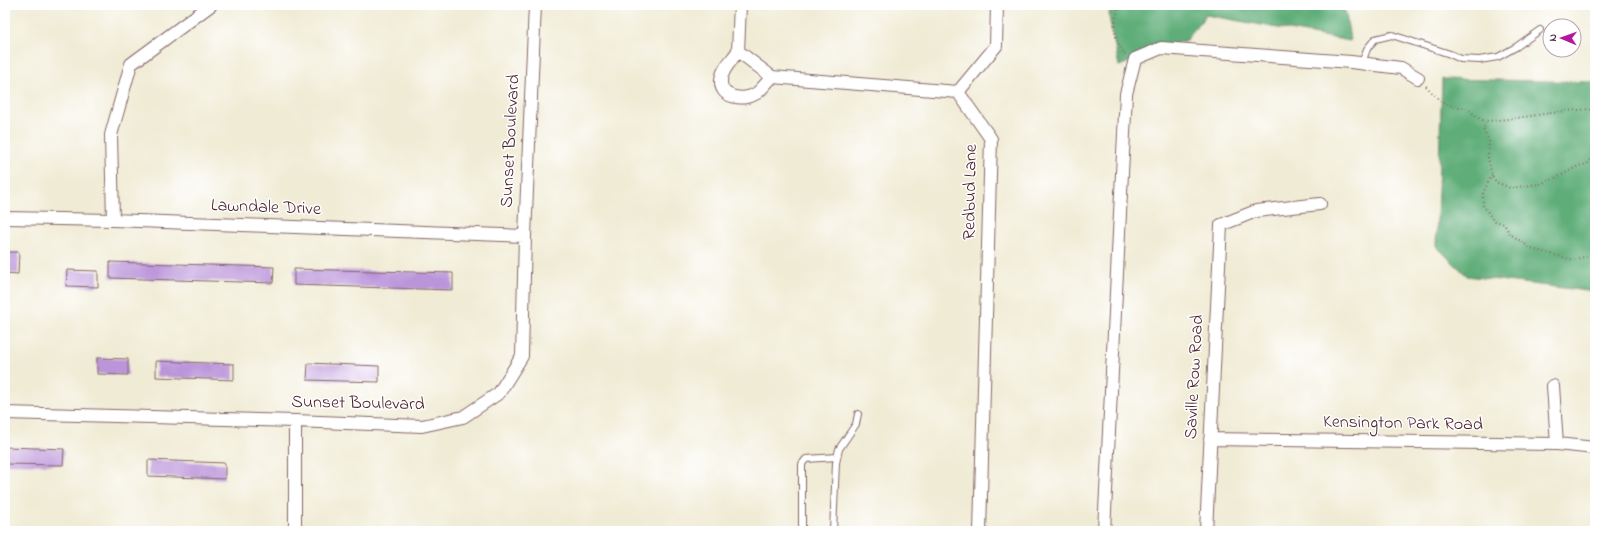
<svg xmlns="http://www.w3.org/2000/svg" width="1600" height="536" viewBox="0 0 1600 536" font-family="'Indie Flower',sans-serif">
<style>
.forest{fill:#5fad78;stroke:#546652}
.building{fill:#bb95da}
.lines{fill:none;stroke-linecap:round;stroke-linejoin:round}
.lane-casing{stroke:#846666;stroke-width:8}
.street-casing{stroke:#846666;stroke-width:14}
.path{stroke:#846666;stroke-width:2;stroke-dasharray:1 3;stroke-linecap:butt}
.lane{stroke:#fff;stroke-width:6}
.street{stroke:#fff;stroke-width:12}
.labels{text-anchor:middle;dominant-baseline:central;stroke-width:3;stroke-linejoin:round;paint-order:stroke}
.street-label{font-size:18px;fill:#4a1f2b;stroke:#fff}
</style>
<rect width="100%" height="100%" fill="#fff"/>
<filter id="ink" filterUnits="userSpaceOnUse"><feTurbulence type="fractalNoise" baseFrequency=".025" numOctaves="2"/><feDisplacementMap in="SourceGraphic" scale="8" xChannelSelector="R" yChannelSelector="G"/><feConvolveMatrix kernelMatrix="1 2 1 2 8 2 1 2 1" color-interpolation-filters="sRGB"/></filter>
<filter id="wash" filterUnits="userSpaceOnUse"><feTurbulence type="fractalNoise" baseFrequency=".012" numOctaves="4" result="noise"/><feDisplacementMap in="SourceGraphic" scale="16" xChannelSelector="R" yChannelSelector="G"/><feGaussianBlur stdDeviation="0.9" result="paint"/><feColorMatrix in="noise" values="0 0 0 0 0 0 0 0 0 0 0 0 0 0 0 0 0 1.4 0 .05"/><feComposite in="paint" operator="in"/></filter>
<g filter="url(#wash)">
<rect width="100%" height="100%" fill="#f0ebd4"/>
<path class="forest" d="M1110,5H1340L1346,13L1350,41L1206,15L1186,40L1119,66L1109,17Z
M1442,79L1595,82V292L1467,276L1436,246Z"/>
<g id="blocks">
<path class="building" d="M5,252H19L18,274L5,273Z
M110,262L274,267L273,283L110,278Z
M294,269L453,273V290L294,285Z
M67,270L98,271V287L66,286Z
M97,358L128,359V375L97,374Z
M156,361L234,364V380L156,377Z
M308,363L379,366V382L307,380Z
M5,447L64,449L63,465L5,464Z
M148,460L225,463V479L148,476Z"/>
</g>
</g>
<g filter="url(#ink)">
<use href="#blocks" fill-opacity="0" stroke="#846666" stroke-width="1"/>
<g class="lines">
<g class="lane-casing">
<path id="lane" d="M1362,63L1367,49L1375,39L1392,35L1450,54L1461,59L1479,60L1498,57L1516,47L1540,30
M802,531V464L806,459L837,457
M833,531L836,463L839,449L856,424L858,414"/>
</g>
<g class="street-casing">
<path id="street" d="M740,5L738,51L772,77L958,92L991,139L980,531
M738,51C732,60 721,70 721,81C720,99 745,101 757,93C762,89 767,82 772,77
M958,92L996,46L997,5
M5,218L113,220L525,236
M113,220L111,135L131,64L211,5
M1553,386L1557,444
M5,413L295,421L422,426L463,417L499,393L522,356L525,236L535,5
M1210,439L1557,444L1595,448
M295,531V421
M1104,531L1126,94L1135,59L1161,48L1351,62L1401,68L1418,78
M1206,531L1221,225L1256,211L1320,204"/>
</g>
<path class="path" d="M1119,5L1114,27L1117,41L1125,55
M1426,86L1441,102L1452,106L1467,108L1478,118L1485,121
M1595,109C1558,110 1522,119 1485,121L1484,131L1489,141L1488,158L1492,175L1496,182L1510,188L1540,184L1560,176L1578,166L1587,164L1595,156
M1492,175L1483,193V205L1493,220L1504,224L1510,234L1532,249L1573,260L1595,254"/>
<use href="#lane" class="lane"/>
<use href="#street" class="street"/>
</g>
</g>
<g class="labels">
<g class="street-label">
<text transform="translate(511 141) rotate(-87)">Sunset Boulevard</text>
<text transform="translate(971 192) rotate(-89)">Redbud Lane</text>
<text transform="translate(266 208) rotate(2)">Lawndale Drive</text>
<text transform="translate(1195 377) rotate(-87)">Saville Row Road</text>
<text transform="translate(358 404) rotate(1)">Sunset Boulevard</text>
<text transform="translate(1403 424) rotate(1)">Kensington Park Road</text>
</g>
</g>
<rect width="1600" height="536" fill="none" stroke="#fff" stroke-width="20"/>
<g transform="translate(1562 38) rotate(272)"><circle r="19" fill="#ffffff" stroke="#b7a5aa"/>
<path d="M0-3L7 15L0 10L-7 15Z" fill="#b5179e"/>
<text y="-6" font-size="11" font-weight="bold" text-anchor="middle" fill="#4a1f2b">N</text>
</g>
</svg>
